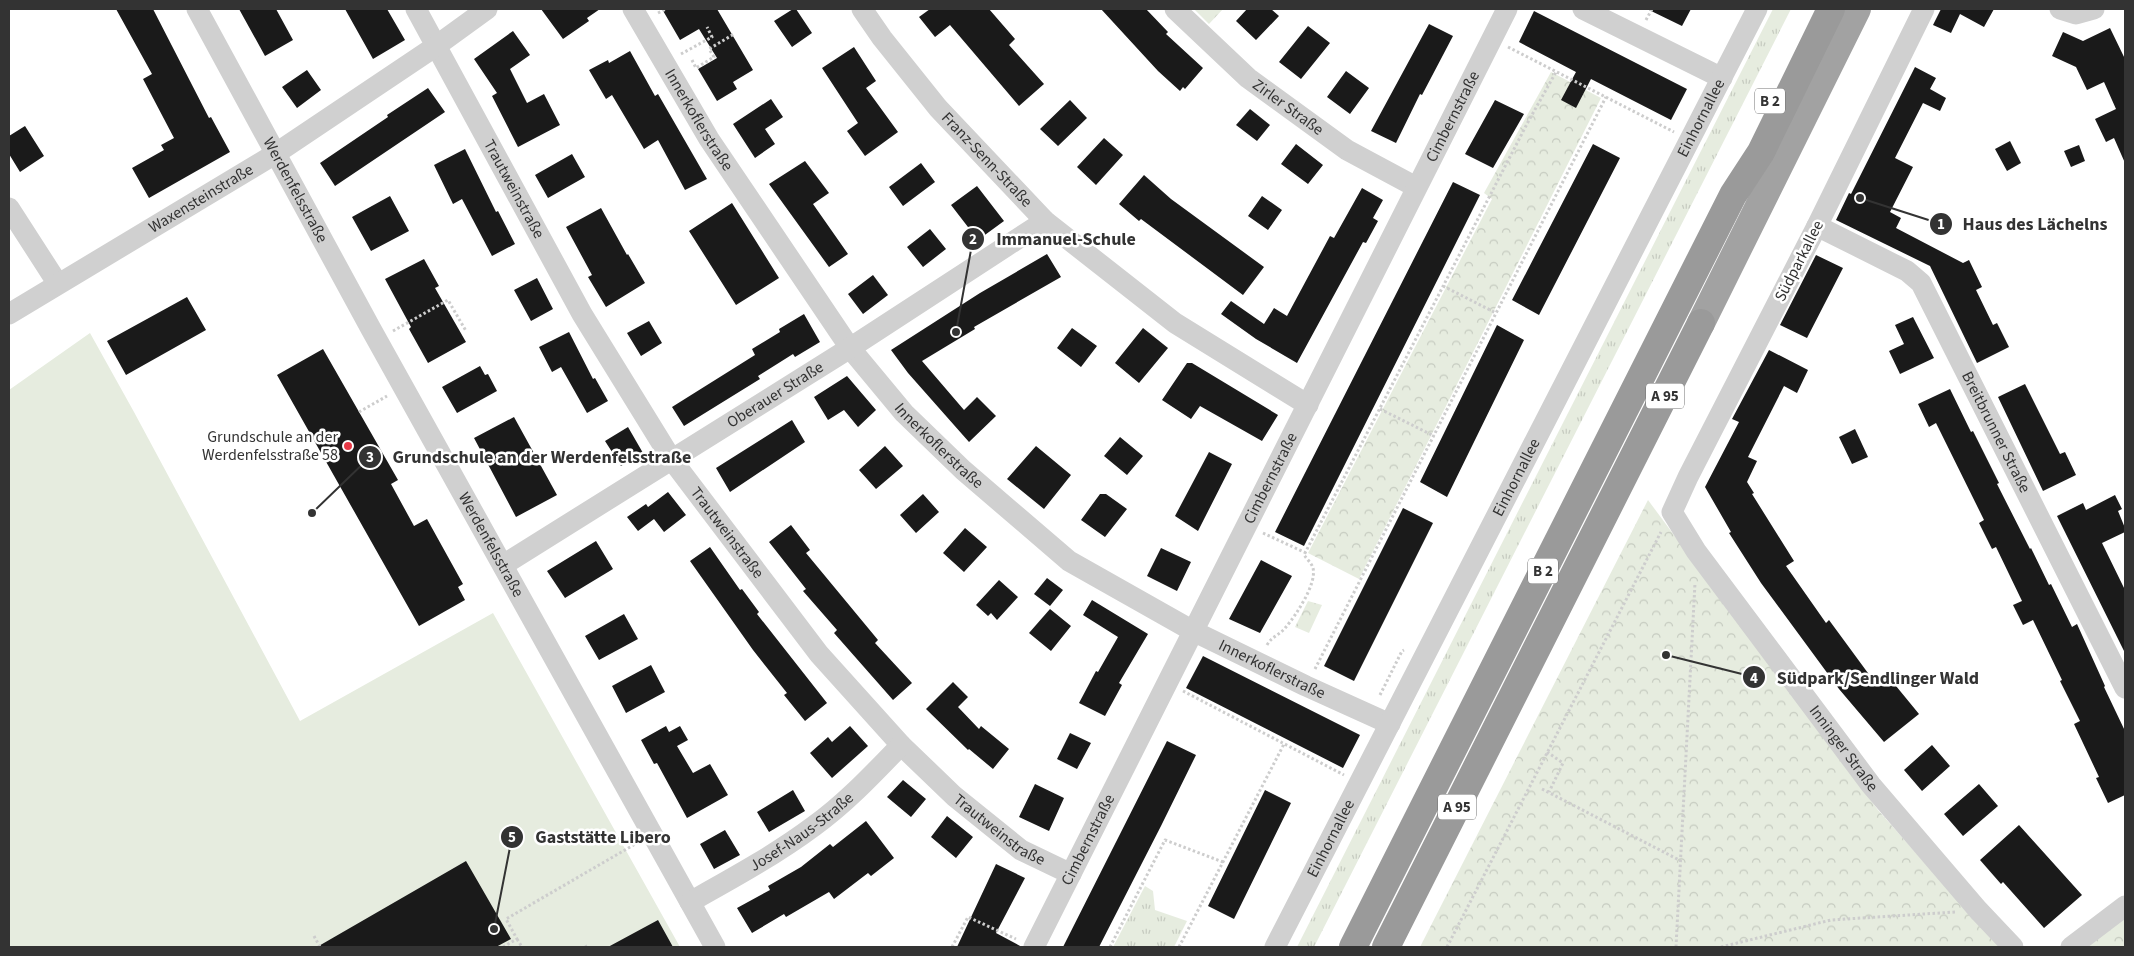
<svg xmlns="http://www.w3.org/2000/svg" width="2134" height="956" viewBox="0 0 2134 956" font-family="'Source Sans 3',sans-serif">
<style>
.grass{fill:url(#grass-tufts)}
.forest{fill:url(#forest-crowns)}
.garden{fill:#e6ecdf}
.building{fill:#1a1a1a}
.lines{fill:none;stroke-linecap:round;stroke-linejoin:round}
.path{stroke:#cdcdcd;stroke-width:3;stroke-dasharray:2.5 2.5;stroke-linecap:butt}
.minor{stroke:#d0d0d0;stroke-width:21}
.trunk{stroke:#a2a2a2;stroke-width:28}
.motorway{stroke:#9a9a9a;stroke-width:28}
.poi-dot{fill:#e63946;stroke:#fff;stroke-width:2}
.labels{text-anchor:middle;dominant-baseline:central;stroke-width:5;stroke-linejoin:round;paint-order:stroke}
.shield{fill:#fff;stroke:#707070;stroke-width:1}
.shield-label{font-size:15px;font-weight:bold;fill:#333}
.street-label{font-size:16px;fill:#333;stroke:#fff}
.poi-label{font-size:16px;fill:#333;stroke:#fff;text-anchor:end}
.leader{fill:none;stroke:#333;stroke-width:2}
.callout-dot{fill:#333;stroke:#fff;stroke-width:2}
.mark-label{font-size:15px;text-anchor:middle;font-weight:bold;fill:#fff}
.callout-label{font-size:18px;text-anchor:middle;font-weight:bold;fill:#333;stroke:#fff;stroke-width:5;stroke-linejoin:round;paint-order:stroke}
</style>
<defs>
<pattern id="grass-tufts" width="24" height="20" patternUnits="userSpaceOnUse" patternTransform="scale(1.25)"><rect width="24" height="20" fill="#e6ecdf"/><path d="M3 7l-1-3M5 7V3M7 7l1-3M15 17l-1-3M17 17v-4M19 17l1-3" fill="none" stroke="#c6cbc0"/></pattern>
<pattern id="forest-crowns" width="20" height="18" patternUnits="userSpaceOnUse" patternTransform="scale(1.25)"><rect width="20" height="18" fill="#e6ecdf"/><path d="M2 6a3 3 0 1 1 6 0M12 15a3 3 0 1 1 6 0" fill="none" stroke="#c6cbc0"/></pattern>
</defs>
<rect width="100%" height="100%" fill="#fff"/>
<path class="grass" d="M1773,9H1791L1314,947H1297Z
M1145,886L1153,891L1155,910L1187,921L1174,947H1113Z"/>
<path class="forest" d="M1194,9H1223L1209,24Z
M1551,72L1601,98L1359,579L1308,553L1492,199L1484,193Z
M1648,500L1878,810L1999,947H1420Z
M1308,601L1322,605L1309,633L1295,627Z
M2125,916V947H2083Z"/>
<path class="garden" d="M90,333L134,412L300,721L493,613L680,947H9V390Z"/>
<path class="building" d="M116,9H153L209,118L211,117L230,152L149,198L132,168L164,150L161,145L174,138L143,79L152,74Z
M239,9H276L293,40L265,56Z
M345,9H387L405,40L373,59Z
M541,9H600L587,18L589,21L563,39Z
M662,9H717L753,70L733,82L737,89L717,101L698,69L717,58L699,29L680,40Z
M793,9H796L812,33L792,47L774,21Z
M930,9H989L1015,39L1009,45L1044,84L1019,106L950,25L935,37L919,17Z
M1101,9H1146L1168,32L1166,34L1203,68L1185,89L1183,87L1180,91L1158,71Z
M1247,9H1271L1279,16L1256,40L1236,21Z
M1647,9H1691L1682,26Z
M1941,9H1994L1984,27L1960,14L1951,33L1933,25Z
M1534,11L1687,89L1671,120L1591,79L1576,108L1561,100L1576,72L1519,42Z
M1429,24L1453,36L1422,95L1420,94L1396,143L1371,131Z
M1308,26L1330,43L1301,79L1279,62Z
M2110,28L2125,59V163L2114,138L2106,142L2095,119L2116,109L2104,82L2087,90L2076,67L2052,56L2063,32L2083,41Z
M513,31L530,55L510,69L527,103L544,94L560,125L518,147L492,96L497,93L474,59Z
M854,47L876,81L866,88L898,132L865,156L847,131L858,123L822,68Z
M630,51L655,96L658,94L707,179L685,190L658,140L644,149L612,95L606,99L589,70L608,60L609,63Z
M1915,67L1936,78L1930,89L1946,98L1940,111L1923,103L1895,158L1913,167L1890,212L1901,218L1896,228L1963,263L1969,260L1982,287L1976,290L1993,325L1997,323L2009,347L1977,363L1930,266L1836,220L1849,193L1851,194Z
M307,70L321,90L297,108L282,87Z
M1346,71L1369,88L1350,114L1327,97Z
M428,88L445,112L335,186L320,163L388,117L387,115Z
M771,99L783,117L765,129L775,144L755,158L733,124Z
M1070,100L1087,118L1058,146L1040,129Z
M1495,100L1524,114L1493,168L1465,154Z
M1250,109L1270,125L1257,141L1236,125Z
M25,126L44,156L20,172L9,154V136Z
M1104,138L1123,155L1096,185L1077,167Z
M2010,141L2021,163L2007,171L1995,149Z
M1296,144L1323,165L1308,184L1281,164Z
M1593,144L1620,158L1539,315L1512,300Z
M2079,145L2085,161L2071,167L2064,151Z
M465,149L496,212L498,211L515,244L492,256L462,199L453,204L434,165Z
M572,154L585,177L548,198L535,175Z
M805,161L829,193L813,204L848,254L829,267L769,184Z
M921,163L935,182L903,206L889,187Z
M1144,175L1171,199L1264,267L1243,295L1141,219L1139,221L1119,204Z
M1453,182L1480,195L1304,546L1275,532Z
M977,186L1004,221L978,240L951,205Z
M1362,188L1383,200L1373,218L1378,221L1366,243L1363,242L1297,363L1256,339L1221,314L1231,301L1264,324L1274,308L1287,316L1330,236L1334,238Z
M390,196L409,231L371,251L352,217Z
M1262,196L1282,210L1268,230L1248,216Z
M732,203L779,278L736,305L689,231Z
M601,208L627,255L628,254L645,283L606,307L588,277L592,275L566,227Z
M930,229L946,249L923,267L907,247Z
M1047,254L1061,277L974,327L975,329L922,361L964,410L977,397L996,416L969,442L908,373L891,350L980,293Z
M1816,255L1843,268L1807,338L1780,325Z
M424,259L439,286L435,288L466,342L428,363L409,329L411,327L385,279Z
M873,275L888,295L863,314L848,294Z
M537,278L553,309L531,321L514,290Z
M187,297L206,330L126,375L107,341Z
M804,314L820,342L795,357L793,354L758,376L760,379L684,426L672,407L755,355L752,349L780,332L779,329Z
M1913,317L1934,358L1900,374L1889,351L1904,344L1895,325Z
M649,321L662,343L641,356L627,333Z
M1497,325L1524,340L1447,497L1420,482Z
M1072,328L1097,346L1081,367L1057,348Z
M1143,328L1168,348L1139,383L1115,363Z
M569,332L593,379L595,378L608,401L587,413L561,367L552,372L539,347Z
M323,349L398,480L391,484L414,526L427,519L463,584L458,587L465,600L419,626L277,375Z
M1769,350L1808,370L1797,393L1784,386L1748,457L1757,461L1747,482L1754,493L1752,494L1794,561L1786,566L1826,623L1829,620L1876,684L1887,675L1919,714L1884,742L1839,689L1761,583L1729,533L1731,532L1705,487L1739,422L1732,419Z
M1187,363H1192L1278,415L1262,441L1200,406L1191,419L1162,400Z
M480,366L485,375L488,374L497,391L457,413L442,387Z
M847,376L876,410L858,427L844,410L828,420L814,397Z
M2025,384L2060,454L2065,452L2076,475L2043,491L1998,397Z
M1950,389L1971,432L1973,431L1999,483L1997,484L2030,549L2031,548L2049,585L2051,584L2072,627L2077,624L2105,686L2104,687L2125,731V795L2108,803L2096,778L2099,777L2074,724L2080,721L2060,681L2062,680L2033,620L2023,625L2013,605L2022,601L1996,547L1992,549L1979,523L1984,520L1936,423L1929,427L1918,404Z
M514,417L557,495L516,517L474,438Z
M792,420L805,442L730,492L716,468Z
M628,427L643,453L621,466L605,441Z
M1855,429L1868,457L1852,464L1839,437Z
M1120,437L1143,456L1127,475L1104,456Z
M885,446L903,466L876,489L859,470Z
M1036,446L1071,475L1044,509L1007,479Z
M1209,452L1232,464L1198,531L1175,516Z
M668,492L686,515L664,532L654,519L638,531L627,517L646,504L648,507Z
M923,494L939,512L916,533L900,515Z
M1100,494H1106L1127,509L1105,537L1081,520Z
M2115,495L2122,509L2118,511L2125,528V532L2102,543L2125,590V653L2057,516L2083,503L2086,510Z
M1403,508L1433,523L1354,681L1324,666Z
M791,525L810,550L806,553L878,640L875,643L912,683L893,700L834,633L837,630L803,591L806,589L769,542Z
M965,528L987,547L964,572L943,553Z
M596,541L613,569L565,598L547,571Z
M710,547L740,590L742,589L759,612L757,614L827,703L805,721L784,695L787,693L753,650L690,561Z
M1161,548L1191,562L1177,591L1147,576Z
M1261,560L1292,576L1260,633L1229,619Z
M1047,578L1063,590L1050,606L1034,594Z
M999,580L1018,597L997,620L991,613L988,616L976,605Z
M1092,600L1148,634L1119,683L1122,685L1105,716L1079,703L1096,671L1098,672L1118,637L1083,615Z
M1050,609L1071,626L1051,651L1029,633Z
M624,614L638,639L599,660L585,636Z
M1203,656L1360,735L1343,768L1186,688Z
M651,665L665,692L626,713L612,686Z
M953,682L968,697L958,707L979,729L981,726L1009,749L993,769L969,749L968,750L926,709Z
M666,726L669,732L680,726L688,740L677,746L693,773L710,764L728,795L687,818L657,763L654,764L641,740Z
M850,726L868,746L832,778L810,753L828,737L832,742Z
M1070,733L1091,743L1077,769L1057,759Z
M1167,741L1196,755L1161,826L1099,947H1063Z
M1932,745L1950,766L1922,791L1904,770Z
M903,780L926,799L911,817L887,797Z
M1035,784L1064,798L1049,831L1019,817Z
M1979,784L1998,806L1963,836L1944,814Z
M793,790L805,811L769,832L757,812Z
M1265,790L1291,803L1234,919L1208,906Z
M947,816L973,837L956,858L931,837Z
M866,821L894,858L871,876L868,873L834,899L829,892L786,917L784,914L752,933L737,908L770,890L768,886L801,867L830,844L833,847Z
M2019,825L2082,895L2044,928L2003,882L2001,884L1980,860Z
M725,830L740,855L714,869L700,844Z
M466,861L511,939L496,947H317Z
M996,864L1025,878L996,933L1022,947H957Z
M658,920L673,947H608Z"/>
<g class="lines">
<path class="path" d="M658,13L666,9
M1646,20L1652,9
M1508,47L1674,132
M681,54L712,37L707,27
M692,60L696,68L714,57L709,49L734,34
M1443,286L1496,313
M393,331L448,300L466,331
M1380,409L1434,436
M359,412L387,396
M1263,533L1306,553
M1267,645C1272,636 1280,635 1286,627C1296,615 1317,584 1313,568C1312,564 1307,559 1304,555L1528,122L1556,72
M1315,669L1606,97
M1183,691L1344,775
M1380,695L1402,651L1404,650
M1547,752L1563,763L1549,792
M1542,789L1681,861
M314,936L320,947
M517,939L522,947
M503,947L517,939L506,919L637,843
M585,947L589,945
M952,947L968,917L1016,939
M1110,947L1165,840L1223,862
M1179,947L1284,744
M1447,947L1661,532
M1676,947L1695,583
M1721,947L1831,920L1955,912"/>
<g class="minor">
<path id="s1" d="M197,9L371,329L715,947"/>
<path id="s2" d="M416,9L582,314L672,460L819,654L901,745L954,796L1021,850L1071,874"/>
<path id="s3" d="M633,9L709,139L850,348L904,413L963,470L1069,561L1193,631L1306,686L1390,724"/>
<path id="s4" d="M862,9L882,38L938,108L1045,221L1175,323L1308,405"/>
<path id="s5" d="M1175,9L1248,78L1347,150L1416,187"/>
<path d="M1583,9L1722,78"/>
<path id="s6" d="M1924,9L1817,226L1688,477L1672,512L1696,551L1871,785L1978,910L2013,947"/>
<path d="M2060,9L2076,14L2094,9"/>
<path d="M9,208L58,284"/>
<path id="s7" d="M1817,226L1907,271L1921,283L2125,688"/>
<path id="s8" d="M9,314L275,154L436,46L487,9"/>
<path id="s9" d="M503,565L850,348L1045,221"/>
<path id="s10" d="M690,902C733,878 775,855 814,826C846,803 874,773 901,745"/>
<path id="s11" d="M1034,947L1507,9"/>
<path id="s12" d="M1275,947L1757,9"/>
<path d="M2071,947L2125,906"/>
</g>
<path class="trunk" d="M1701,323L1857,9"/>
<path class="motorway" d="M1353,947L1733,195L1761,152L1831,9
M1386,947L1701,323"/>
</g>
<circle class="poi-dot" cx="348" cy="446" r="5"/>
<g class="labels">
<g class="shield">
<rect x="1755" y="88.5" width="30" height="25" rx="4"/>
<rect x="1646" y="383.5" width="38" height="25" rx="4"/>
<rect x="1528" y="558.5" width="30" height="25" rx="4"/>
<rect x="1438" y="794.5" width="38" height="25" rx="4"/>
</g>
<g class="shield-label">
<text x="1770" y="101">B 2</text>
<text x="1665" y="396">A 95</text>
<text x="1543" y="571">B 2</text>
<text x="1457" y="807">A 95</text>
</g>
<g class="street-label">
<text stroke="none"><textPath href="#s5" startOffset="150">Zirler Straße</textPath></text>
<text stroke="none"><textPath href="#s11" startOffset="930">Cimbernstraße</textPath></text>
<text stroke="none"><textPath href="#s12" startOffset="932">Einhornallee</textPath></text>
<text stroke="none"><textPath href="#s3" startOffset="129">Innerkoflerstraße</textPath></text>
<text stroke="none"><textPath href="#s4" startOffset="196">Franz-Senn-Straße</textPath></text>
<text stroke="none"><textPath href="#s2" startOffset="205">Trautweinstraße</textPath></text>
<text stroke="none"><textPath href="#s1" startOffset="206">Werdenfelsstraße</textPath></text>
<text stroke="none"><textPath href="#s8" startOffset="224">Waxensteinstraße</textPath></text>
<text transform="translate(1799 261) rotate(-63)">Südparkallee</text>
<text stroke="none"><textPath href="#s9" startOffset="321">Oberauer Straße</textPath></text>
<text stroke="none"><textPath href="#s7" startOffset="286">Breitbrunner Straße</textPath></text>
<text stroke="none"><textPath href="#s3" startOffset="535">Innerkoflerstraße</textPath></text>
<text stroke="none"><textPath href="#s11" startOffset="525">Cimbernstraße</textPath></text>
<text stroke="none"><textPath href="#s12" startOffset="528">Einhornallee</textPath></text>
<text stroke="none"><textPath href="#s2" startOffset="610">Trautweinstraße</textPath></text>
<text stroke="none"><textPath href="#s1" startOffset="611">Werdenfelsstraße</textPath></text>
<text stroke="none"><textPath href="#s3" startOffset="939">Innerkoflerstraße</textPath></text>
<text stroke="none"><textPath href="#s6" startOffset="855">Inninger Straße</textPath></text>
<text stroke="none"><textPath href="#s2" startOffset="1015">Trautweinstraße</textPath></text>
<text stroke="none"><textPath href="#s10" startOffset="132">Josef-Naus-Straße</textPath></text>
<text stroke="none"><textPath href="#s12" startOffset="122">Einhornallee</textPath></text>
<text stroke="none"><textPath href="#s11" startOffset="120">Cimbernstraße</textPath></text>
</g>
<g class="poi-label">
<text x="338" y="437">Grundschule an der<tspan x="338" dy="18">Werdenfelsstraße 58</tspan></text>
</g>
</g>
<path class="leader" d="M1860 198L1941 224M956 332L973 239M312 513L370 457M1666 655L1754 677M494 929L512 837"/>
<g class="callout-dot">
<circle cx="1860" cy="198" r="5"/>
<circle cx="956" cy="332" r="5"/>
<circle cx="312" cy="513" r="5"/>
<circle cx="1666" cy="655" r="5"/>
<circle cx="494" cy="929" r="5"/>
<circle cx="1941" cy="224" r="12"/>
<circle cx="973" cy="239" r="12"/>
<circle cx="370" cy="457" r="12"/>
<circle cx="1754" cy="677" r="12"/>
<circle cx="512" cy="837" r="12"/>
</g>
<g class="mark-label">
<text x="1941" y="229">1</text>
<text x="973" y="244">2</text>
<text x="370" y="462">3</text>
<text x="1754" y="683">4</text>
<text x="512" y="842">5</text>
</g>
<g class="callout-label">
<text x="2035" y="230">Haus des Lächelns</text>
<text x="1066" y="245">Immanuel-Schule</text>
<text x="542" y="463">Grundschule an der Werdenfelsstraße</text>
<text x="1878" y="684">Südpark/Sendlinger Wald</text>
<text x="603" y="843">Gaststätte Libero</text>
</g>
<rect width="2134" height="956" fill="none" stroke="#333333" stroke-width="20"/>
</svg>
